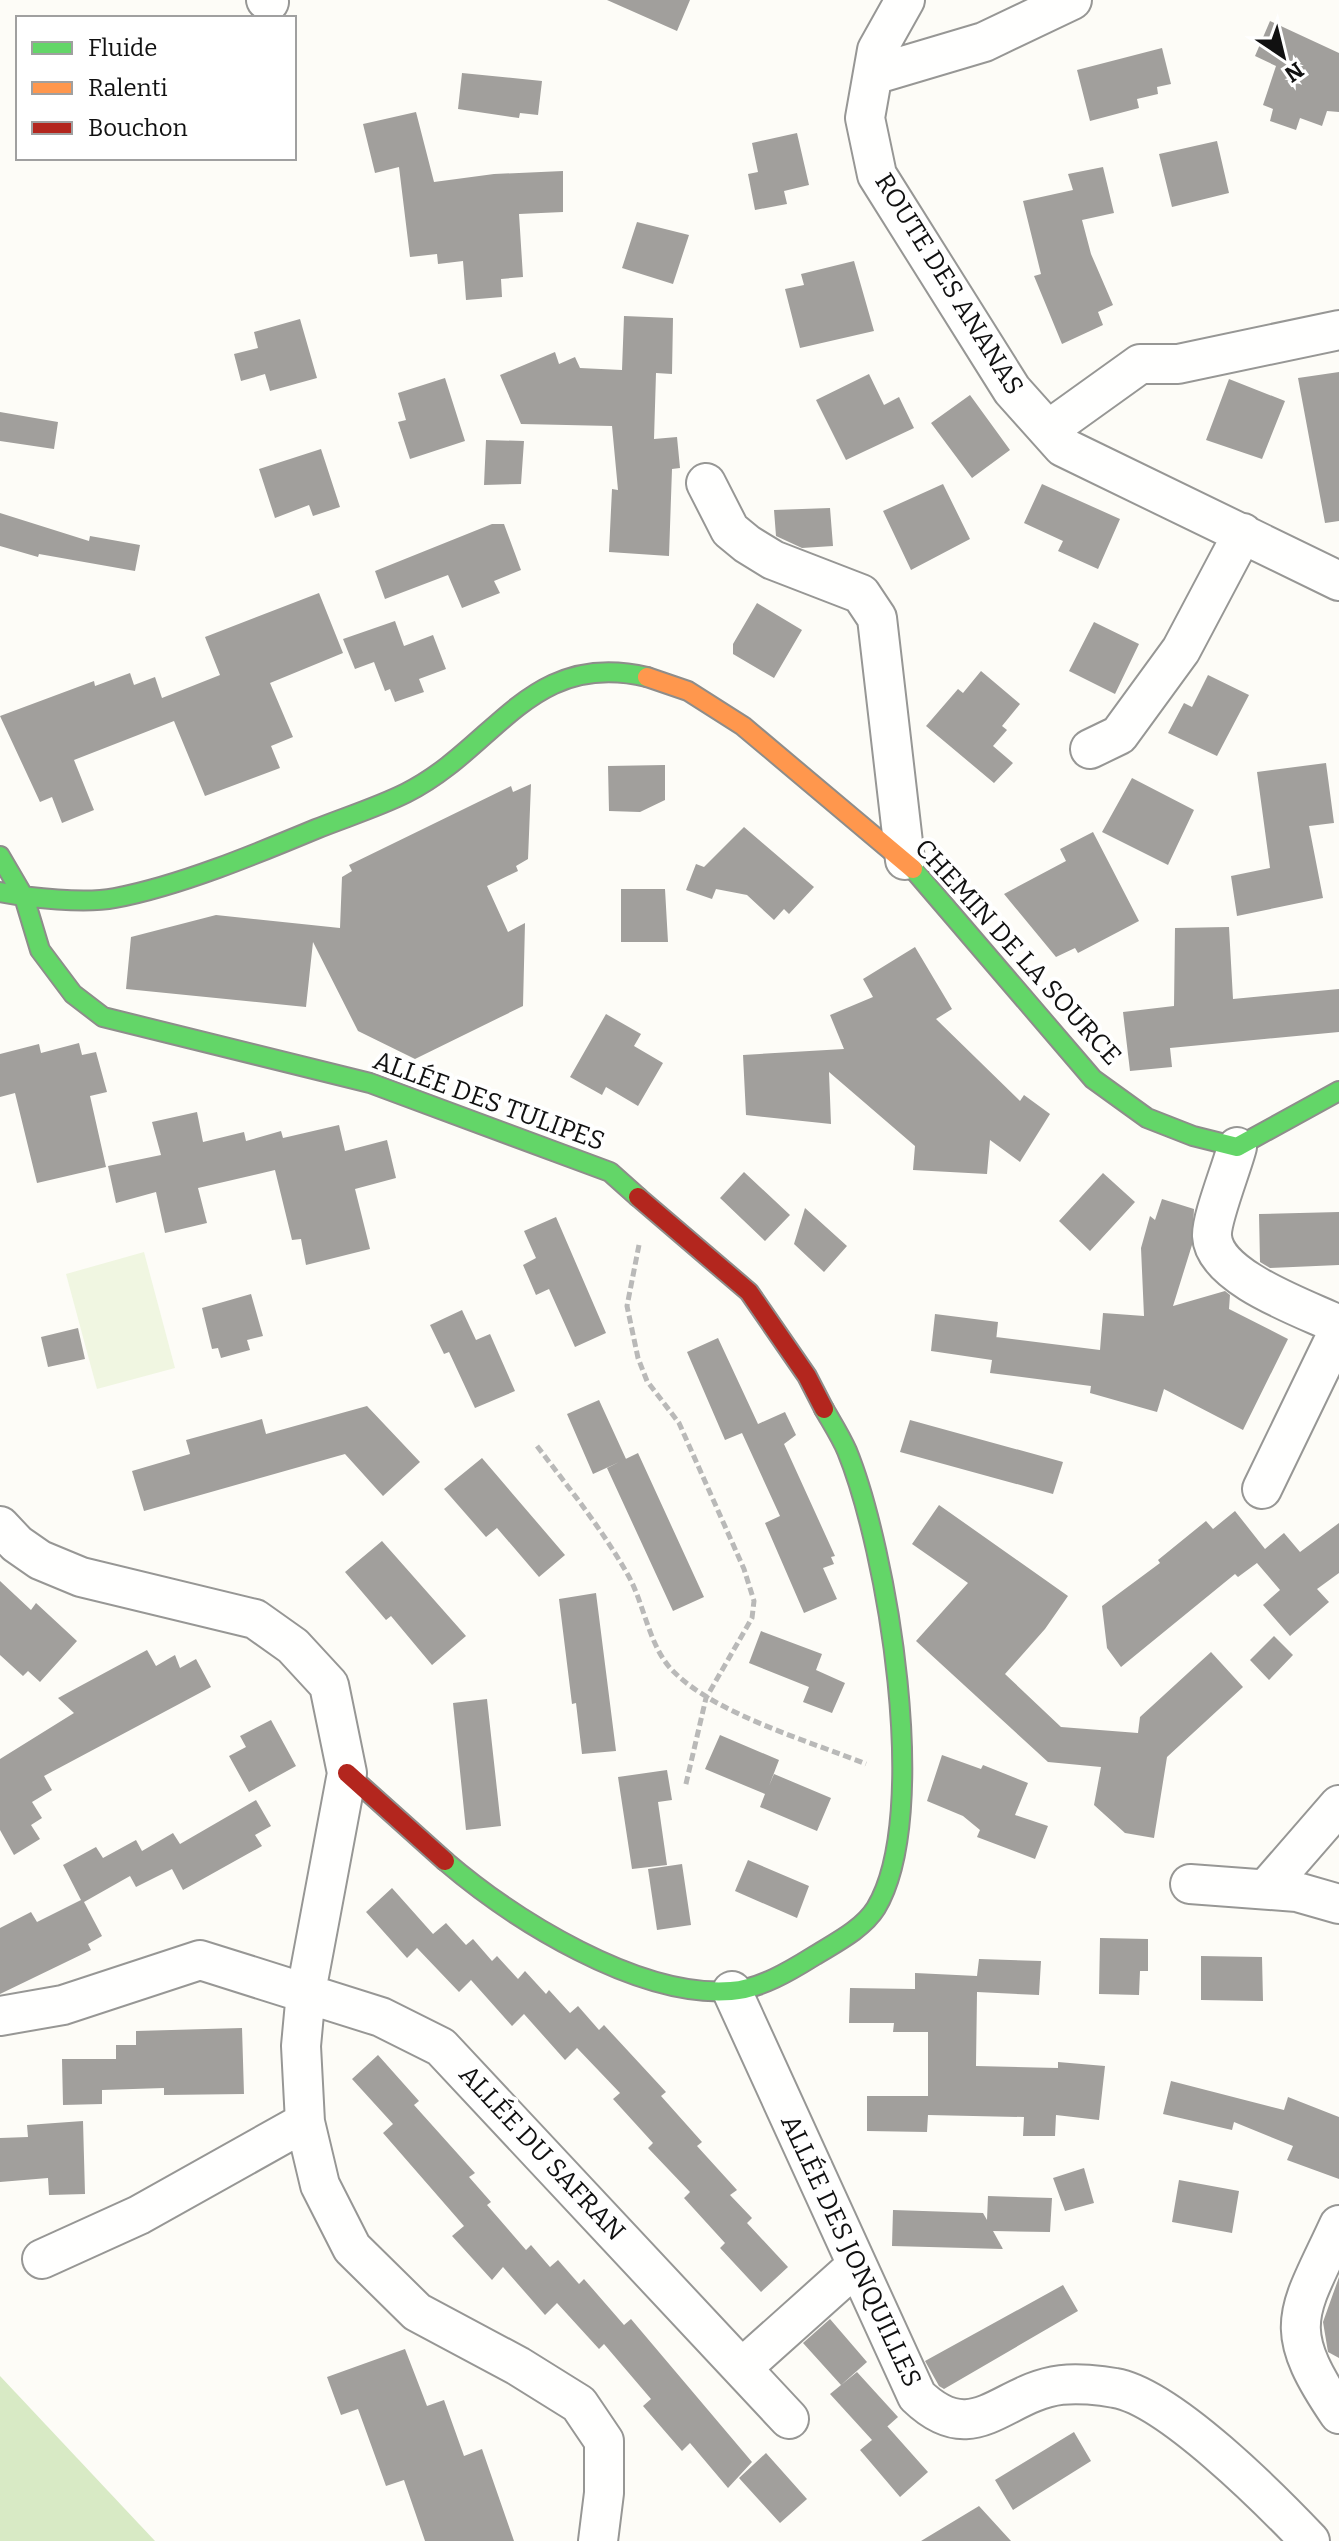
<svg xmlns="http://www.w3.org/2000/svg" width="1339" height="2541" viewBox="0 0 1339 2541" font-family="Bitter,serif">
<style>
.forest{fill:#d8eac5}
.pitch{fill:#f0f6e1}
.building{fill:#a19f9c}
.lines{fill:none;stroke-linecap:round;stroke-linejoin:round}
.street-casing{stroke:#979795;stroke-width:42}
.fast-casing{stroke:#8e8d8b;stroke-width:22}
.slow-casing{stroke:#8e8d8b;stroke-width:22}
.jam-casing{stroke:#8e8d8b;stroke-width:22}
.path{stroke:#b9b9b8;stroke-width:5;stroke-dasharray:8 4;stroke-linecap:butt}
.street{stroke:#fffffe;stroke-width:38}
.fast{stroke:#63d668;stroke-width:18}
.slow{stroke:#ff974d;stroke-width:18}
.jam{stroke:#b3261e;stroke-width:18}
.labels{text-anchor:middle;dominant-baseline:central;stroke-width:8;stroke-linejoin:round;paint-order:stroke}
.street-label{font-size:26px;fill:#111;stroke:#fff}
</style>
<rect width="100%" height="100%" fill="#fdfcf7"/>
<path class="forest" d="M0,2376L155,2541H0Z"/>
<path class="pitch" d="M144,1252L175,1368L97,1389L66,1274Z"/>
<path class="building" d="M607,0H690L677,31Z
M1270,21L1339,53V112L1327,111L1322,126L1300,118L1296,130L1270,121L1273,109L1263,105L1276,66L1255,56Z
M1162,48L1171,84L1157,87L1158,94L1137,99L1139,108L1090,121L1077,70Z
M462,73L542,81L538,115L520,113L519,118L458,109Z
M416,112L434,182L494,174L563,171V212L519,214L523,277L501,279L502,297L466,300L463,261L438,264L437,254L410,257L399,167L375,173L363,124Z
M797,133L809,185L784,191L787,204L755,210L748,174L758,172L752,143Z
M1217,141L1229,193L1172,207L1159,154Z
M1103,167L1114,213L1082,220L1091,254L1113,305L1098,312L1103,325L1062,344L1034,276L1041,274L1023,201L1073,190L1068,174Z
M637,222L689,235L673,284L622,268Z
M854,261L874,331L800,348L785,289L804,285L801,274Z
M624,316L673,318L672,374L656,373L654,439L677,437L680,468L672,469L669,556L609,552L612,489L618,490L612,426L521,424L500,375L555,352L559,364L575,357L580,368L622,370Z
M300,319L317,378L270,391L265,374L241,381L234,354L258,348L254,332Z
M1339,372V521L1325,523L1298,378Z
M869,374L884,405L899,397L914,428L846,460L816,400Z
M445,378L465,441L410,459L398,422L406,420L398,393Z
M1229,379L1285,401L1262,459L1206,440Z
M970,395L1010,450L972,478L931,423Z
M0,412L58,422L54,449L0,441Z
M486,440L524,441L521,484L484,485Z
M321,449L340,507L313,516L309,505L275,518L259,469Z
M943,484L970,539L911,570L883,511Z
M1042,484L1120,519L1098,569L1058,551L1063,541L1024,523Z
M830,508L833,546L802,548L776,536L774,510Z
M0,513L89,541L90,536L140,545L135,571L39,554L38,557L0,546Z
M492,524H504L521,570L494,581L500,593L462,608L448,575L385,599L375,571Z
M319,593L343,653L270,683L293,737L271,746L280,768L205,796L174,721L74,760L94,810L62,823L52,797L40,802L0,716L94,681L95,686L130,673L134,685L155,677L162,698L220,675L205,637Z
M757,603L802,630L774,678L733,654V644Z
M395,621L404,646L433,635L446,669L419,679L424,692L395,702L390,689L385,691L374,662L355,669L343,639Z
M1094,622L1139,644L1115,694L1069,671Z
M981,671L1020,704L1002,726L1007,730L993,746L1013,763L994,783L926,726L958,689L963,693Z
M1208,675L1249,695L1217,756L1168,733L1184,703L1192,707Z
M1326,763L1334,823L1309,826L1323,898L1237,916L1231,876L1270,868L1257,772Z
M665,765V800L640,812L609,811L608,766Z
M1132,778L1194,810L1168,865L1102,832Z
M531,784L528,859L516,866L518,871L487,886L508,932L525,923L523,1006L415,1059L358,1031L313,942L306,1007L126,989L131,937L216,915L340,928L342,877L352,871L349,865L511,786L513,792Z
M744,827L814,887L789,914L784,909L774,920L747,895L716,889L712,899L686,890L696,864L704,867Z
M1093,832L1139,921L1078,953L1075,948L1056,957L1004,894L1066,861L1060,849Z
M621,889H665L668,942H621Z
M1229,927L1233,999L1339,989V1032L1170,1048L1172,1067L1130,1071L1123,1012L1174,1006L1175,928Z
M915,947L952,1009L936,1019L1020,1101L1024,1095L1050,1114L1020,1162L990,1140L987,1174L913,1170L915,1146L829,1072L831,1124L746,1115L743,1055L844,1049L830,1015L873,997L863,979Z
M606,1014L641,1034L634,1046L663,1063L638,1106L606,1087L602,1095L570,1077Z
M79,1043L82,1055L96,1052L107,1092L90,1096L106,1167L37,1183L15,1093L0,1097V1054L39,1044L41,1053Z
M197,1112L203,1142L244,1132L246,1141L281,1131L283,1138L339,1125L345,1151L387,1140L396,1178L355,1189L370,1249L306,1265L301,1239L292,1240L275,1170L198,1188L207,1223L165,1233L156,1192L116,1203L108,1166L161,1155L152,1122Z
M744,1172L790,1215L765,1241L720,1198Z
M1103,1173L1135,1202L1090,1251L1059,1221Z
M1162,1199L1194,1209L1192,1245L1173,1306L1225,1291L1230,1295L1229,1309L1288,1339L1243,1430L1164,1389L1157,1412L1090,1393L1091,1386L990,1373L992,1360L931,1351L935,1314L998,1322L996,1341V1337L1100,1350L1103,1313L1144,1316L1141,1248L1150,1216L1155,1220Z
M805,1208L847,1246L824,1272L794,1244Z
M1339,1212V1265L1270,1268L1260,1262L1259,1214Z
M556,1217L606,1333L575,1347L549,1289L536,1295L523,1265L536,1258L524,1231Z
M251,1294L263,1336L247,1340L250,1350L221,1358L218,1348L212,1349L202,1308Z
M462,1310L476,1340L490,1334L515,1391L475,1408L449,1352L444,1354L430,1325Z
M78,1328L85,1359L48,1367L41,1337Z
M718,1338L758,1424L785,1412L796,1435L784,1444L835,1556L831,1557L834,1564L823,1568L837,1599L804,1613L765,1523L780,1516L742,1433L725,1440L687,1352Z
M599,1400L626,1459L593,1474L567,1414Z
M367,1406L420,1462L383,1496L345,1454L144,1511L132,1471L190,1454L186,1440L262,1419L266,1434Z
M910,1420L1063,1462L1053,1494L900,1452Z
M638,1453L704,1597L673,1611L607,1468Z
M482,1458L565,1555L539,1577L497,1528L486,1537L444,1489Z
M939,1505L1068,1596L1045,1629L1005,1674L1061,1727L1138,1733L1140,1717L1211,1652L1243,1687L1167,1757L1154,1838L1125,1833L1094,1805L1101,1767L1048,1762L916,1641L968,1583L912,1544Z
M1235,1511L1265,1549L1284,1533L1300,1552L1339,1523V1573L1317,1589L1329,1602L1290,1636L1263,1605L1280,1590L1257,1563L1238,1577L1235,1574L1121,1667L1107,1648L1102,1606L1160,1563L1158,1560L1206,1521L1213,1529Z
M382,1541L466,1636L432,1665L391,1616L386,1620L345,1572Z
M0,1581L31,1610L36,1603L77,1641L40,1682L28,1671L23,1676L0,1655Z
M596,1593L616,1751L582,1754L576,1703L572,1704L559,1599Z
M761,1631L822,1654L816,1670L845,1683L832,1713L803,1702L809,1687L749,1663Z
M1274,1636L1293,1655L1269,1680L1250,1660Z
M147,1650L156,1666L175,1655L180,1668L196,1659L211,1687L44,1776L52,1790L32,1802L42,1818L31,1825L40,1839L14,1855L0,1830V1759L74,1713L58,1698Z
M487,1699L501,1826L466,1830L453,1703Z
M271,1720L296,1766L249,1792L229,1756L246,1747L240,1736Z
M720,1735L779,1760L769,1786L774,1774L831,1798L817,1831L760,1807L765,1794L705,1769Z
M942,1755L981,1769L983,1765L1028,1783L1015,1815L1048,1826L1035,1859L977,1837L980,1830L963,1816L927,1801Z
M667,1770L672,1800L658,1802L667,1865L632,1869L618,1777Z
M256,1800L271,1826L255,1835L262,1846L183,1890L172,1869L136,1887L130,1876L84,1902L102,1936L88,1944L91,1950L0,1994V1928L31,1912L37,1922L81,1900L63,1865L96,1847L103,1858L136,1840L142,1851L173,1833L180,1844Z
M748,1860L809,1886L797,1918L735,1891Z
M682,1864L691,1925L657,1930L648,1869Z
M392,1888L433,1934L446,1923L466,1945L473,1939L492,1961L497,1956L518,1979L525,1971L546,1994L549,1990L570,2013L578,2006L599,2030L604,2025L666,2092L661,2096L702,2142L697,2146L737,2190L730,2195L752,2218L747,2223L788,2267L761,2292L720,2248L725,2243L684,2198L690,2192L648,2148L653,2143L613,2099L620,2093L577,2048L565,2060L524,2014L512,2026L471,1980L459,1992L417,1948L407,1958L366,1912Z
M1100,1938L1148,1939V1971H1140L1139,1995L1099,1994Z
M1201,1956L1262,1957L1263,2001L1201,2000Z
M979,1959L1041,1961L1039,1995L977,1992L976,2066L1058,2068V2062L1105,2066L1099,2120L1056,2115L1055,2136H1023L1024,2117L928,2115L927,2132L867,2131V2096H928V2032H893L894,2023H849L850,1988L915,1989V1973L977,1976Z
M242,2028L244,2094L164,2095V2088L102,2090V2104L63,2105L62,2059H116V2045H136V2031Z
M378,2055L419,2101L414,2105L475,2173L469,2177L491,2202L487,2205L526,2250L531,2245L550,2267L558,2260L579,2284L584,2279L624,2325L631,2319L752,2462L728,2488L690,2443L682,2451L643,2406L651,2399L604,2344L599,2349L557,2303L545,2315L503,2267L492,2280L452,2236L464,2226L383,2133L393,2124L352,2079Z
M1171,2081L1284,2110L1288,2097L1339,2117V2179L1287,2160L1293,2146L1234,2122L1232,2130L1163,2114Z
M83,2121L85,2194L49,2195L48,2178L0,2182V2138L28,2137L27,2125Z
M1084,2168L1094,2203L1065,2211L1053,2178Z
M1179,2180L1239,2191L1232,2233L1172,2222Z
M988,2196L1052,2198L1050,2232L993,2231L1003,2249L892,2246L893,2210L983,2213L987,2220Z
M1339,2277V2358L1328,2352L1323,2322Z
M1063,2285L1078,2311L944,2389L939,2386L925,2361Z
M830,2319L867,2362L841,2385L803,2343Z
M405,2349L427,2406L444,2400L464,2456L482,2449L514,2541H425L404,2480L386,2486L358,2409L341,2415L327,2377Z
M857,2372L898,2417L880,2433L887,2426L928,2472L900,2497L860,2450L872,2440L830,2394Z
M1074,2432L1091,2461L1013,2510L995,2480Z
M766,2453L807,2499L780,2523L739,2478Z
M979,2506L1011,2541H921Z"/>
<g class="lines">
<g class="street-casing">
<path id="street" d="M266,0L269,2
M905,0L877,50L865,118L877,175L1012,390L1063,447L1339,581
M873,75L984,42L1072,0
M1048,430L1140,364H1178L1339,330
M706,483L730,530L747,544L773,560L861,594L877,618L905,860
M1090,749L1119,735L1181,650L1243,533
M1237,1147C1232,1167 1211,1219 1212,1236C1214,1278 1306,1309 1339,1325
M1262,1489L1339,1330
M0,1526L17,1544L40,1560L81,1577L255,1619L293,1646L329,1685L347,1773L306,1992L301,2046L305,2122L320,2185L352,2248L417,2312L518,2366L579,2404L604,2441V2493L598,2541
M1190,1884L1297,1892L1339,1904
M1266,1889L1339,1805
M732,1991L917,2396C974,2451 1002,2392 1061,2385C1077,2383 1100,2385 1115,2388C1169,2397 1271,2500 1310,2541
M0,2016L63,2005L200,1960L381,2017L441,2047L789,2419
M1339,2225C1298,2314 1279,2326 1339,2414
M42,2259L139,2215L305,2122
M742,2368L857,2265"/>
</g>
<g class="fast-casing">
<path id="fast" d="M0,856L24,897L40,950L73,994L103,1017L370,1083L610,1172L638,1197
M913,869L1093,1079L1147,1118L1193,1136L1237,1147L1339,1091
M0,892C31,898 84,904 115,898C179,886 256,854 316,829C346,817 378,807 406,793C496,748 530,649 647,677
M445,1861C514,1920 638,1998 731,1991C760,1989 790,1971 814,1956C835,1943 863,1929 876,1908C932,1815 887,1549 847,1451C841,1437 832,1423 824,1409"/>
</g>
<g class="slow-casing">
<path id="slow" d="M647,677L688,691L743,726L913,869"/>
</g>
<g class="jam-casing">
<path id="jam" d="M638,1197L749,1292L807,1376L824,1409
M347,1773L445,1861"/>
</g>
<path class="path" d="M639,1245L627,1306L638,1358L647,1381L679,1423L744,1569L754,1601L752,1618L706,1698L685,1788
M537,1446C569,1488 602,1529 628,1575C645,1605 649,1649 675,1673C718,1715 809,1741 866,1764"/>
<use href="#street" class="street"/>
<use href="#fast" class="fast"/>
<use href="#slow" class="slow"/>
<use href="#jam" class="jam"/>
</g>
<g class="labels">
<g class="street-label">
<text transform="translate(949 284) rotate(58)">ROUTE DES ANANAS</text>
<text transform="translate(1018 952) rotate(48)">CHEMIN DE LA SOURCE</text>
<text transform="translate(489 1101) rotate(20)">ALLÉE DES TULIPES</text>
<text transform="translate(542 2153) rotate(47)">ALLÉE DU SAFRAN</text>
<text transform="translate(851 2251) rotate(65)">ALLÉE DES JONQUILLES</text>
</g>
</g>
<rect x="16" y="16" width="280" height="144" fill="#ffffff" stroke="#a0a0a0" stroke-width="2"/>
<rect x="32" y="42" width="40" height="12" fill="#63d668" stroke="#a0a0a0" stroke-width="2"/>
<text x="88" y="56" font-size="24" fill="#111111">Fluide</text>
<rect x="32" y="82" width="40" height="12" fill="#ff974d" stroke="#a0a0a0" stroke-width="2"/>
<text x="88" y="96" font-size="24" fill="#111111">Ralenti</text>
<rect x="32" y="122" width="40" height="12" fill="#b3261e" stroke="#a0a0a0" stroke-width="2"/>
<text x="88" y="136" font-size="24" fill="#111111">Bouchon</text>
<g transform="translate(1283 56) rotate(145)" stroke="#ffffff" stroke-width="6" paint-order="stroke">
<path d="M0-6L14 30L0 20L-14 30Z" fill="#111111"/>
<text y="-12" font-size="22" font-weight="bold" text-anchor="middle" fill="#111111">N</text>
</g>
</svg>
